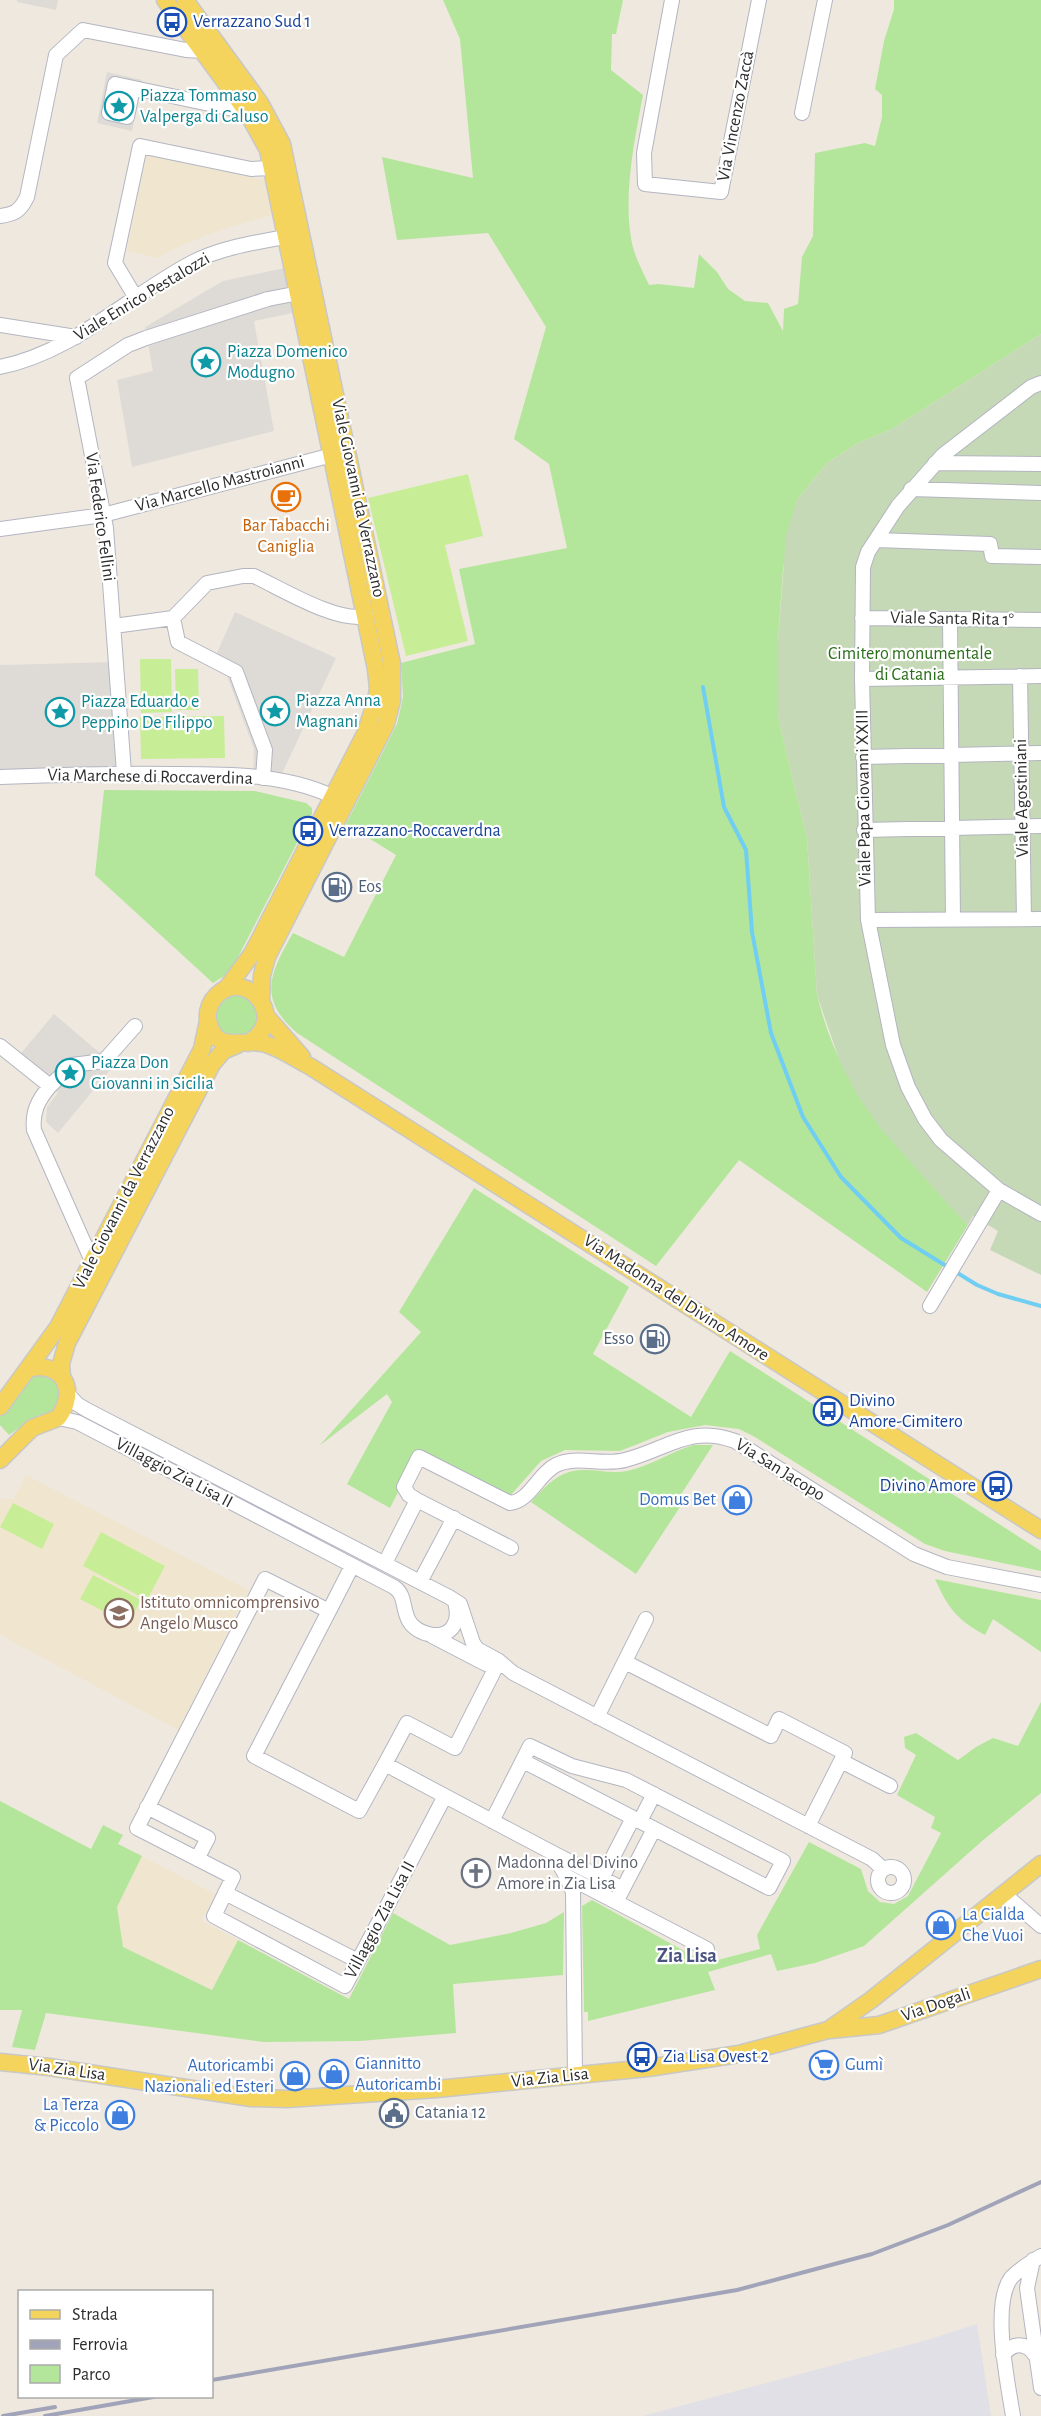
<svg xmlns="http://www.w3.org/2000/svg" width="1041" height="2416" viewBox="0 0 1041 2416" font-family="'Alegreya Sans',sans-serif">
<style>
.industrial{fill:#e2e0e7}
.education{fill:#f0e6cf}
.green{fill:#b3e69b}
.cemetery{fill:#c6d9b6}
.pitch{fill:#c7ee96}
.plaza{fill:#dedbd6}
.lines{fill:none;stroke-linecap:round;stroke-linejoin:round}
.stream{stroke:#70cef3;stroke-width:4}
.minor-casing{stroke:#b3b5c1;stroke-width:16}
.major-casing{stroke:#c8c8c8;stroke-width:19}
.minor{stroke:#fff;stroke-width:14}
.major{stroke:#f5d45e;stroke-width:16}
.rail{stroke:#a1a4b8;stroke-width:4}
.labels{text-anchor:middle;dominant-baseline:central;stroke-width:4.5;stroke-linejoin:round;paint-order:stroke}
.transit-label{font-size:18px;fill:#164399;stroke:#fff;text-anchor:start}
.culture-label{font-size:18px;fill:#0d838f;stroke:#fff;text-anchor:start}
.street-label{font-size:18px;fill:#2d2d2d;stroke:#fff}
.food-label{font-size:18px;fill:#c56008;stroke:#fff}
.park-label{font-size:18px;fill:#296e19;stroke:#fff}
.service-label{font-size:18px;fill:#4e5e75;stroke:#fff;text-anchor:start}
.shop-label{font-size:18px;fill:#366cbe;stroke:#fff;text-anchor:end}
.education-label{font-size:18px;fill:#785e54;stroke:#fff;text-anchor:start}
.worship-label{font-size:18px;fill:#5b616d;stroke:#fff;text-anchor:start}
.neighbourhood-label{font-size:20px;font-weight:bold;fill:#4b5480;stroke:#fff}
</style>
<rect width="100%" height="100%" fill="#efe8df"/>
<path class="industrial" d="M977,2324L991,2416H643L927,2340Z"/>
<path class="education" d="M146,155L265,180L272,215L221,230L178,247L158,258L127,251Z
M26,1475L249,1590L178,1730L0,1635V1499H13Z
M142,1856L215,1894L202,1921L238,1940L212,1990L123,1947L117,1907Z"/>
<path class="green" d="M443,0H623L616,34H612L611,70L643,95C634,143 621,204 634,251C638,263 644,274 649,285L658,284L694,288L699,254L717,272L728,289L745,301L768,303L783,331L784,309L798,304L802,257L813,236L815,153L865,143L875,146L882,117V95L875,89L884,41L894,9V0H1041V334L892,429L858,443L827,463L797,500L783,569L778,641V717L807,838L817,995C837,1074 869,1114 922,1174C938,1191 952,1209 968,1225L927,1292L739,1160L656,1266L297,1033C257,998 270,973 293,933L344,957L396,855L346,824L397,724L403,697L401,663L475,644L459,569L567,548L549,464L514,439L546,327L488,233L397,240L382,157L473,178L460,39Z
M104,790L255,791L306,803L312,808V814L236,961L224,976L213,983L95,875Z
M230,993L252,997L261,1018L248,1037L225,1036L215,1024L214,1009Z
M474,1188L629,1287L593,1354L691,1417L730,1351L1041,1551V1571L945,1551L925,1544L755,1437L739,1429L705,1425L668,1432L620,1451L565,1450L541,1461L510,1496L420,1449L390,1508L347,1484L392,1402L387,1394L319,1446L421,1332L399,1312Z
M36,1374L52,1377L61,1389L57,1407L47,1414L31,1419L9,1435L0,1425V1414L26,1380Z
M693,1445H713L678,1499L682,1504L636,1574L531,1502C546,1485 561,1469 585,1470C600,1470 613,1474 627,1471C650,1466 671,1452 693,1445Z
M935,1579L1041,1600V1652L993,1619L985,1635C957,1620 948,1608 935,1579Z
M1041,1702V1793L982,1841L864,1946L815,1963L777,1971L771,1954L708,1972L715,1990L588,2021V2012H584L582,1906L592,1900L706,1963L760,1949L757,1935L809,1842L861,1869L868,1891L880,1902L894,1904L908,1896L941,1833L931,1828L935,1817L897,1795L916,1755L905,1748L904,1737L916,1733L958,1760L976,1747L993,1738L1018,1746Z
M0,1801L91,1849L103,1825L123,1835L118,1844L142,1856L117,1907L123,1947L212,1990L238,1940L349,1999L393,1913L450,1945L511,1933L546,1923L564,1912L563,1975L453,1984L456,2033L360,2041L264,2042L46,2013L35,2050L12,2047L22,2010H0Z"/>
<path class="cemetery" d="M1041,334V1275L990,1250L998,1231L973,1216L968,1225L955,1212L882,1130L858,1096L840,1062L817,995L807,838L778,717V641L786,535L797,500L827,463L858,443L892,429Z"/>
<path class="pitch" d="M468,474L483,536L445,545L468,641L406,656L368,498Z
M140,659H171L172,712L141,713Z
M175,669H198L199,710H176Z
M224,716L225,758L141,759L140,717Z
M13,1503L54,1524L42,1549L0,1527Z
M101,1532L165,1566L147,1600L83,1566Z
M93,1575L141,1600L128,1624L80,1599Z"/>
<path class="plaza" d="M17,0H58L56,10L17,2Z
M107,72L142,80L132,131L97,123Z
M294,266L303,311L254,321L274,431L132,467L117,380L153,371L145,327L223,281Z
M235,612L336,658L279,780L253,777L254,749L226,673L216,655Z
M116,662L124,773L0,777V665Z
M54,1014L114,1065L58,1133L46,1122L47,1107L58,1093L16,1059Z"/>
<g class="lines">
<path class="stream" d="M703,687L724,807L746,850L752,932L771,1033L803,1117L841,1177L901,1238L977,1285L998,1294L1041,1306"/>
<g class="minor-casing">
<path id="minor" d="M672,0L644,153L645,184L721,192L759,0
M133,88L127,117L109,113L115,84L247,112
M802,113L825,0
M0,216C15,214 20,211 27,197L56,55L83,30L186,50L203,51
M136,298L115,263L140,146L251,169L272,168
M0,325L76,337
M0,367C74,352 128,296 193,262C225,246 260,242 295,235
M1041,383L1031,387L943,455L898,506L868,552L863,567L862,679L868,920L893,1045L908,1087L925,1119L941,1140L999,1190L1041,1214
M935,463L1041,464
M911,489L1041,493
M0,529L103,515L340,453
M876,540L990,544L992,556L1041,557
M173,618L178,642L236,672L265,750L263,778
M862,618L1041,620
M950,619L953,920
M114,626L173,618L207,583L243,576H254C282,589 337,623 366,616
M1020,676L1024,919
M862,679L1041,676
M863,757L1041,753
M124,773L106,528L77,378L128,345L146,338L268,299L299,293
M0,777C57,775 114,773 171,774C228,774 290,773 342,801
M864,830L1041,826
M868,920L1041,919
M0,1046L50,1086C38,1100 32,1112 34,1130L92,1261
M50,1086L72,1065L104,1061L135,1026
M930,1306L999,1190
M68,1394L77,1404L87,1410L449,1597L460,1604L473,1643L477,1649L499,1661L513,1673L872,1859L883,1869
M58,1418L77,1422L394,1587C406,1595 402,1609 409,1621C417,1635 445,1642 454,1625C458,1618 457,1609 455,1602
M417,1500L409,1495L404,1487L419,1457L510,1503C530,1501 538,1474 556,1465C576,1455 603,1466 625,1460C666,1450 690,1424 735,1441L914,1554L947,1567L1041,1585
M385,1563L417,1500L511,1548
M352,1566L329,1611L265,1579L137,1828L233,1877L214,1916L345,1986L445,1796L553,1853L566,1876L573,1892L575,2076
M420,1582L454,1518
M329,1611L254,1756L359,1811L385,1764L445,1796
M432,1636L486,1664
M625,1662L771,1736L779,1719L845,1753L808,1826
M597,1717L646,1619
M841,1761L890,1786
M385,1764L407,1723L455,1748L499,1661
M147,1807L208,1838L197,1859
M492,1821L530,1746L572,1766L626,1780L783,1861L769,1888L523,1761
M640,1821L654,1794
M553,1853L623,1889
M878 1880a13 13 0 1 1 26 0a13 13 0 1 1-26 0Z
M566,1876L707,1949
M602,1878L633,1818
M225,1893L358,1961
M1004,1894L1041,1926
M616,1902L654,1829
M1033,2260L1027,2288L1041,2388
M1003,2355C1013,2342 1026,2342 1035,2355
M1013,2416C1008,2384 991,2305 1011,2278C1019,2269 1031,2262 1041,2256"/>
</g>
<g class="major-casing">
<path id="major" d="M165,0L247,112L268,150L376,669L378,689L375,704L365,734L252,954L226,989
M185,0L260,103L282,144L392,664V700L386,724L267,957L262,975L261,1000
M266,1016L302,1057
M248,1043C290,1020 247,966 217,995C210,1002 207,1011 208,1020C215,1054 240,1039 261,1043C278,1046 295,1059 311,1067L1041,1530
M62,1376L61,1364L67,1343L212,1064L223,1051L237,1045
M0,1407L58,1327L202,1049L208,1021
M0,1460L32,1428L58,1418C79,1390 62,1360 28,1369
M830,2030L879,2025L1041,1969
M0,2062L49,2067L251,2098L287,2099L437,2089L648,2068L739,2054L828,2030L871,2000L1041,1864"/>
</g>
<use href="#minor" class="minor"/>
<use href="#major" class="major"/>
<path class="rail" d="M212,2380L737,2290L872,2254L948,2225L1041,2182
M3,2416L55,2407
M45,2416L159,2396"/>
</g>
<defs>
<g id="bus-ring" transform="scale(1.5)"><circle r="9.5" fill="#fff" stroke="#1a4fb4" stroke-width="1.5"/><path d="M-5-6H5V4H4V6H2V4H-2V6H-4V4H-5ZM-3.5-4V0h7V-4ZM-3.5 1.2v1.5H-2V1.2ZM2 1.2v1.5H3.5V1.2Z" fill="#1a4fb4"/></g>
<g id="sight-ring" transform="scale(1.5)"><circle r="9.5" fill="#fff" stroke="#0f9aa8" stroke-width="1.5"/><path d="M0-6L1.8-2.2L6-1.7L2.9 1.2L3.7 5.4L0 3.3L-3.7 5.4L-2.9 1.2L-6-1.7L-1.8-2.2Z" fill="#0f9aa8"/></g>
<g id="cafe-ring" transform="scale(1.5)"><circle r="9.5" fill="#fff" stroke="#e8710a" stroke-width="1.5"/><path d="M-5.5-4.5H6V0H3Q3 3.5 0 3.5H-2.5Q-5.5 3.5-5.5 0ZM3-3.2v2h1.7v-2ZM-6 4.5H4V6H-6Z" fill="#e8710a"/></g>
<g id="fuel-ring" transform="scale(1.5)"><circle r="9.5" fill="#fff" stroke="#5c6f8a" stroke-width="1.5"/><path d="M-5.5-6h7V0h2V4h1.3V-2.5L3-4.5l.8-.8L6-3V5H2.5V1h-1V6h-7ZM-4.2-4.7v3.2H.2V-4.7Z" fill="#5c6f8a"/></g>
<g id="shop-ring" transform="scale(1.5)"><circle r="9.5" fill="#fff" stroke="#3f7fe0" stroke-width="1.5"/><path d="M-5-2.5h2.3a2.7 3.5 0 0 1 5.4 0H5L5.5 6h-11ZM-1.5-2.5h3a1.5 2.3 0 0 0-3 0Z" fill="#3f7fe0"/></g>
<g id="school-ring" transform="scale(1.5)"><circle r="9.5" fill="#fff" stroke="#8d6e63" stroke-width="1.5"/><path d="M0-5L7-2L0 1L-7-2ZM-4 1L0 2.5L4 1V4Q0 6-4 4Z" fill="#8d6e63"/></g>
<g id="church-ring" transform="scale(1.5)"><circle r="9.5" fill="#fff" stroke="#6b7280" stroke-width="1.5"/><path d="M-1.2-6h2.4v3.5h3.3v2.4h-3.3V6h-2.4V-.1h-3.3v-2.4h3.3Z" fill="#6b7280"/></g>
<g id="supermarket-ring" transform="scale(1.5)"><circle r="9.5" fill="#fff" stroke="#3f7fe0" stroke-width="1.5"/><path d="M-6-5.5h2.5l.6 2H6L4.5 2H-2.5L-4.4-4H-6ZM-1.5 3.2a1.3 1.3 0 1 0 .1 0ZM3 3.2a1.3 1.3 0 1 0 .1 0Z" fill="#3f7fe0"/></g>
<g id="civic-ring" transform="scale(1.5)"><circle r="9.5" fill="#fff" stroke="#5c6f8a" stroke-width="1.5"/><path d="M-.6-6.5H3V-4.5H.6V-3L4-1V1h2V6H-6V1h2V-1L-.6-3ZM-1.2 2.5V6h2.4V2.5Z" fill="#5c6f8a"/></g>
</defs>
<g fill-rule="evenodd">
<use href="#bus-ring" x="172" y="22"/>
<use href="#sight-ring" x="119" y="106"/>
<use href="#sight-ring" x="206" y="362"/>
<use href="#cafe-ring" x="286" y="497"/>
<use href="#sight-ring" x="275" y="711"/>
<use href="#sight-ring" x="60" y="712"/>
<use href="#bus-ring" x="308" y="831"/>
<use href="#fuel-ring" x="337" y="887"/>
<use href="#sight-ring" x="70" y="1073"/>
<use href="#fuel-ring" x="655" y="1339"/>
<use href="#bus-ring" x="828" y="1411"/>
<use href="#bus-ring" x="997" y="1486"/>
<use href="#shop-ring" x="737" y="1500"/>
<use href="#school-ring" x="119" y="1613"/>
<use href="#church-ring" x="476" y="1873"/>
<use href="#shop-ring" x="941" y="1925"/>
<use href="#bus-ring" x="642" y="2057"/>
<use href="#supermarket-ring" x="824" y="2065"/>
<use href="#shop-ring" x="334" y="2074"/>
<use href="#shop-ring" x="295" y="2076"/>
<use href="#civic-ring" x="394" y="2113"/>
<use href="#shop-ring" x="120" y="2115"/>
</g>
<g class="labels">
<g class="transit-label">
<text x="193" y="22">Verrazzano Sud 1</text>
<text x="329" y="831">Verrazzano-Roccaverdna</text>
<text x="849" y="1401">Divino<tspan x="849" dy="21">Amore-Cimitero</tspan></text>
<text x="976" y="1486" text-anchor="end">Divino Amore</text>
<text x="663" y="2057">Zia Lisa Ovest 2</text>
</g>
<g class="culture-label">
<text x="140" y="96">Piazza Tommaso<tspan x="140" dy="21">Valperga di Caluso</tspan></text>
<text x="227" y="352">Piazza Domenico<tspan x="227" dy="21">Modugno</tspan></text>
<text x="296" y="701">Piazza Anna<tspan x="296" dy="21">Magnani</tspan></text>
<text x="81" y="702">Piazza Eduardo e<tspan x="81" dy="21">Peppino De Filippo</tspan></text>
<text x="91" y="1063">Piazza Don<tspan x="91" dy="21">Giovanni in Sicilia</tspan></text>
</g>
<g class="street-label">
<text transform="translate(736 116) rotate(-79)">Via Vincenzo Zaccà</text>
<text transform="translate(142 297) rotate(-31)">Viale Enrico Pestalozzi</text>
<text transform="translate(220 484) rotate(-15)">Via Marcello Mastroianni</text>
<text transform="translate(358 498) rotate(78)">Viale Giovanni da Verrazzano</text>
<text transform="translate(100 517) rotate(82)">Via Federico Fellini</text>
<text transform="translate(952 619) rotate(1)">Viale Santa Rita 1°</text>
<text transform="translate(150 777) rotate(1)">Via Marchese di Roccaverdina</text>
<text transform="translate(864 798) rotate(-91)">Viale Papa Giovanni XXIII</text>
<text transform="translate(1022 798) rotate(-91)">Viale Agostiniani</text>
<text transform="translate(124 1198) rotate(-63)">Viale Giovanni da Verrazzano</text>
<text transform="translate(676 1298) rotate(33)">Via Madonna del Divino Amore</text>
<text transform="translate(780 1470) rotate(32)">Via San Jacopo</text>
<text transform="translate(174 1473) rotate(28)">Villaggio Zia Lisa II</text>
<text transform="translate(380 1920) rotate(-62)">Villaggio Zia Lisa II</text>
<text transform="translate(936 2005) rotate(-19)">Via Dogali</text>
<text transform="translate(67 2070) rotate(8)">Via Zia Lisa</text>
<text transform="translate(550 2078) rotate(-6)">Via Zia Lisa</text>
</g>
<g class="food-label">
<text x="286" y="526">Bar Tabacchi<tspan x="286" dy="21">Caniglia</tspan></text>
</g>
<g class="park-label">
<text x="910" y="654">Cimitero monumentale<tspan x="910" dy="21">di Catania</tspan></text>
</g>
<g class="service-label">
<text x="358" y="887">Eos</text>
<text x="634" y="1339" text-anchor="end">Esso</text>
<text x="415" y="2113">Catania 12</text>
</g>
<g class="shop-label">
<text x="716" y="1500">Domus Bet</text>
<text x="962" y="1915" text-anchor="start">La Cialda<tspan x="962" dy="21">Che Vuoi</tspan></text>
<text x="355" y="2064" text-anchor="start">Giannitto<tspan x="355" dy="21">Autoricambi</tspan></text>
<text x="845" y="2065" text-anchor="start">Gumì</text>
<text x="274" y="2066">Autoricambi<tspan x="274" dy="21">Nazionali ed Esteri</tspan></text>
<text x="99" y="2105">La Terza<tspan x="99" dy="21">&amp; Piccolo</tspan></text>
</g>
<g class="education-label">
<text x="140" y="1603">Istituto omnicomprensivo<tspan x="140" dy="21">Angelo Musco</tspan></text>
</g>
<g class="worship-label">
<text x="497" y="1863">Madonna del Divino<tspan x="497" dy="21">Amore in Zia Lisa</tspan></text>
</g>
<g class="neighbourhood-label">
<text x="687" y="1956">Zia Lisa</text>
</g>
</g>
<rect x="18" y="2290" width="195" height="108" fill="#ffffff" stroke="#ababab" stroke-width="1.5"/>
<rect x="30" y="2310" width="30" height="9" fill="#f5d45e" stroke="#ababab" stroke-width="1.5"/>
<text x="72" y="2320" font-size="18" fill="#2d2d2d">Strada</text>
<rect x="30" y="2340" width="30" height="9" fill="#a1a4b8" stroke="#ababab" stroke-width="1.5"/>
<text x="72" y="2350" font-size="18" fill="#2d2d2d">Ferrovia</text>
<rect x="30" y="2365" width="30" height="18" fill="#b3e69b" stroke="#ababab" stroke-width="1.5"/>
<text x="72" y="2380" font-size="18" fill="#2d2d2d">Parco</text>
</svg>
